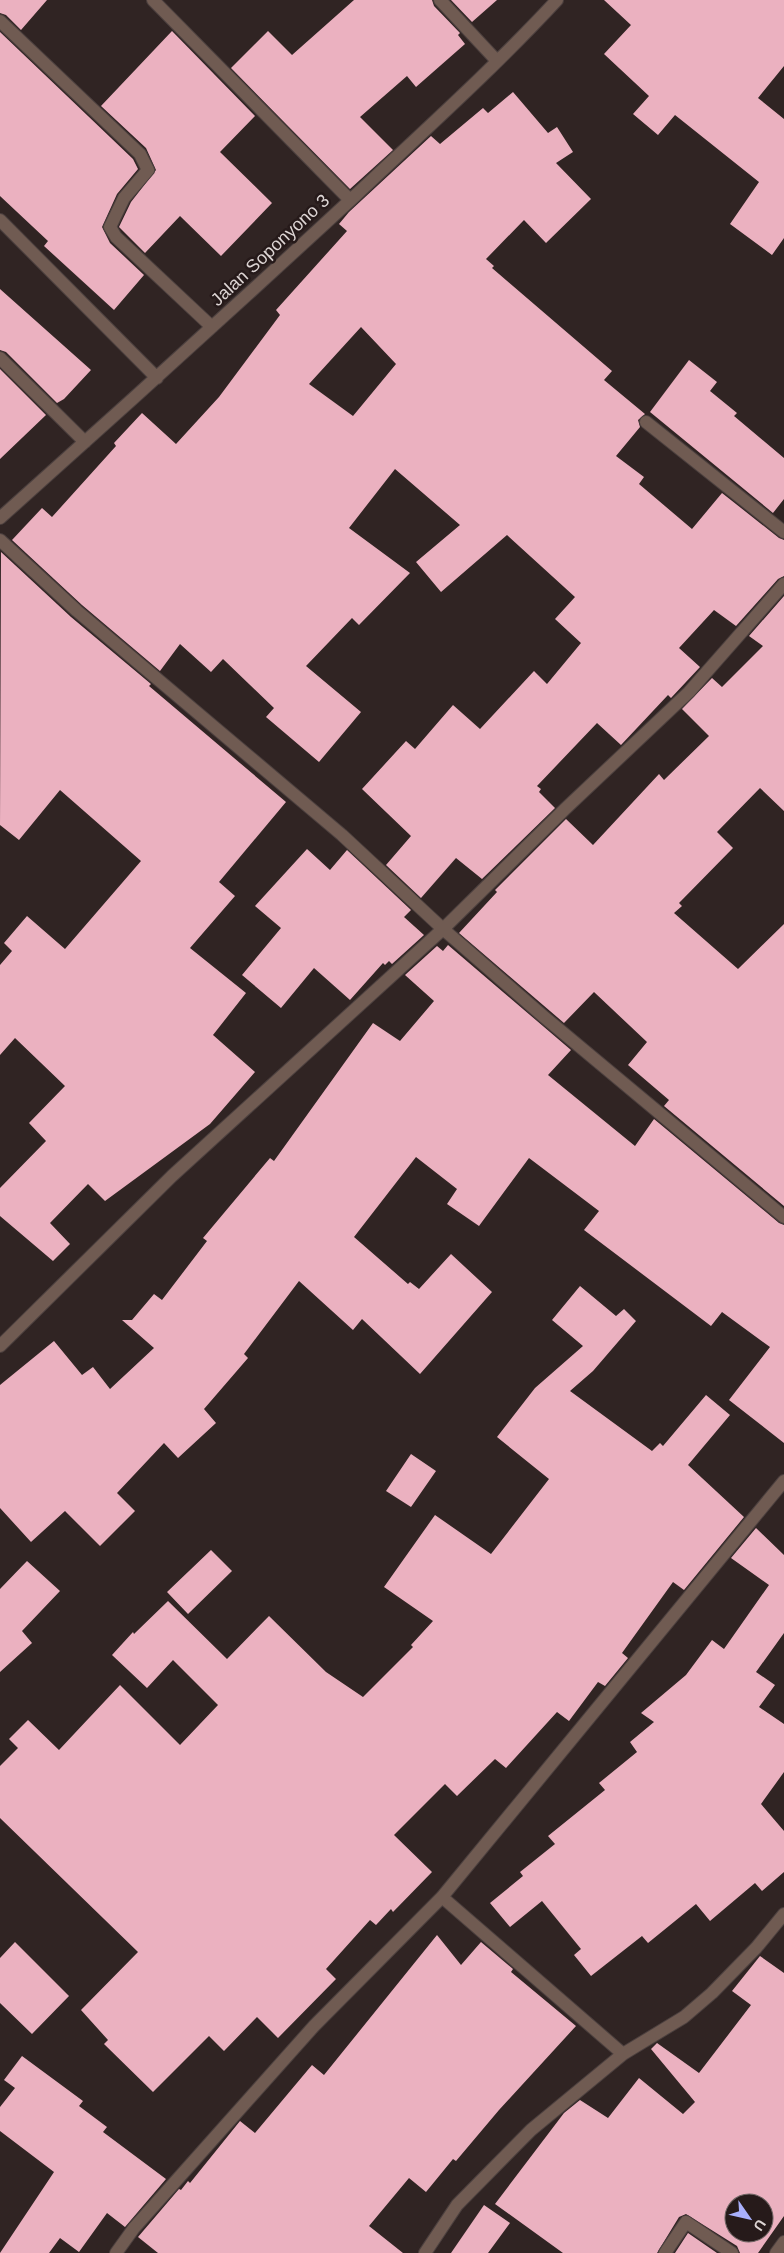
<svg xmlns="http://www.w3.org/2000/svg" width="784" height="2253" viewBox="0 0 784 2253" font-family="Helvetica,sans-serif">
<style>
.building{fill:#ebb1c0;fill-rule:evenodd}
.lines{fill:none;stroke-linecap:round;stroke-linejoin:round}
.lane-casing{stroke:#4c403f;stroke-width:14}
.street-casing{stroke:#4c403f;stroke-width:14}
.lane{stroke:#705b52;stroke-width:12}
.street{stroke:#705b52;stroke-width:12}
.labels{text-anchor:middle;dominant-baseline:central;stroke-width:5;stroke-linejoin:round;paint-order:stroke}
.street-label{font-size:18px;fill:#ddd5d4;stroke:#261a1a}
</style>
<rect width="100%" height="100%" fill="#302423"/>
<path class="building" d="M0,0H47L21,30L6,15L0,13Z
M354,0H432L434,6L460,33L458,35L465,44L416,87L407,76L360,117L393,150L350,189L231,68L268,31L292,55Z
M451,0H497L472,22Z
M604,0H784V66L758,98L784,119V238L772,255L730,224L759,182L675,115L658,135L633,114L649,96L604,54L631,25Z
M172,31L255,116L220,152L272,203L221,256L180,216L145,253L119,227L131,202L156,170L146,148L101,106Z
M0,32L133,159L138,169L117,194L102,227L110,243L144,275L114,310L44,246L48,241L0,196Z
M513,92L548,133L557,127L573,152L556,163L591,199L546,243L524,220L486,259L494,266L492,268L612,371L604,380L645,414L638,420L640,427L616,456L644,477L639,484L692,529L722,493L779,538L784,540V576L778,579L736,626L714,610L679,648L700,667L671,698L668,695L621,745L597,723L537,786L541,789L539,792L555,808L482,879L456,858L421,898L386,865L411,836L362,789L406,741L415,749L453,705L480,729L534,671L547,684L581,643L555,619L575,597L507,535L441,592L416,562L460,525L395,469L349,528L410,573L359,625L352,618L306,666L361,712L319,762L266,717L274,708L223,659L211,672L180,644L160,671L82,605L12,540L42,508L52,517L116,446L114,443L142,413L176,444L219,397L280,315L276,310L347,231L339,224L349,212L431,136L440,144L483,108L488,113ZM361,327L396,364L353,416L309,384Z
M0,289L91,370L64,399L57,403L6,352L0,350Z
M689,360L717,382L710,391L737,413L734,416L784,458V499L773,513L650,412Z
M0,369L46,415L0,459Z
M1,552L71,617L151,684L149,686L286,802L219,882L235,896L190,948L246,993L213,1035L255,1072L210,1124L105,1201L88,1184L50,1223L70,1244L53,1261L0,1216V1188L46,1141L29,1123L65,1086L15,1038L0,1055V965L12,951L4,943L27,916L65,949L141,861L60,790L19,840L0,825Z
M784,596V811L760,788L717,832L733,848L679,903L682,906L674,913L738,969L784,924V1206L664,1106L669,1100L628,1065L647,1042L594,992L564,1023L459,933L497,892L495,890L566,819L593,845L659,774L664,780L709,736L682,709L712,678L722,687L763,646L749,636Z
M307,849L330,870L347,850L411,910L404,917L424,935L392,964L389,961L385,965L383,963L350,1000L314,968L281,1008L242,975L281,928L255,906Z
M448,945L571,1050L548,1075L635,1146L654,1119L779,1223L784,1225V1443L729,1400L770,1347L722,1312L711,1326L584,1230L599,1211L529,1158L479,1226L447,1204L457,1189L416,1157L354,1237L408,1284L410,1282L419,1289L451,1254L492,1292L420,1374L362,1319L353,1330L299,1281L244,1354L248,1358L204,1409L216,1423L178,1458L164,1443L117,1493L135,1511L100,1546L65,1511L31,1542L0,1508V1385L54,1341L82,1375L93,1367L110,1389L154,1348L122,1320H132L154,1294L162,1300L207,1241L203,1238L270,1158L274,1161L373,1023L400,1041L434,1001L405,975L437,946L443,951Z
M580,1286L616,1316L624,1309L636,1321L593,1371L570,1391L652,1451L660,1443L663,1446L706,1395L730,1415L688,1465L744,1517L684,1590L673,1582L622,1653L628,1658L605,1686L598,1682L569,1721L557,1712L506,1768L495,1759L457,1796L445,1784L394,1835L432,1872L393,1912L391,1909L376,1925L370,1920L326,1969L336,1979L278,2038L257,2017L224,2051L209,2036L153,2092L104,2044L108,2040L81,2010L138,1952L0,1818V1766L18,1748L9,1739L28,1720L59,1750L120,1685L180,1745L218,1705L173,1660L147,1688L112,1655L133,1632L134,1634L168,1601L227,1659L269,1616L326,1672L363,1697L413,1647L411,1645L433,1621L384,1587L435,1515L491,1554L549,1479L497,1437L535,1388L583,1346L552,1320Z
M411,1454L436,1471L411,1507L386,1491Z
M756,1528L784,1555V1633L756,1672L775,1685L759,1707L784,1724V1772L761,1804L784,1831V1872L762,1891L755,1883L710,1921L696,1904L648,1943L642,1936L591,1976L574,1955L581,1949L542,1901L510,1927L490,1903L523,1876L520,1872L555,1844L548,1836L605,1790L599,1783L637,1752L630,1742L654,1722L641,1713L686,1675L712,1640L724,1649L769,1585L731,1558Z
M211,1550L232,1571L188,1614L167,1592Z
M27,1561L60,1591L22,1631L32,1643L0,1672V1589Z
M437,1935L461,1965L481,1942L513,1969L511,1972L576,2026L499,2110L456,2161L453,2159L426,2192L409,2178L369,2226L403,2253H158L138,2237L179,2189L181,2190L188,2181L190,2183L240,2121L255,2133L312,2065L324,2075Z
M15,1942L69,1996L32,2034L0,2003V1958Z
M760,1956L784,1973V2216L758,2253H740L737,2246L686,2214L679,2217L657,2253H563L495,2204L564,2113L580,2100L608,2118L639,2078L683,2114L695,2102L651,2049L657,2043L699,2073L751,2005L732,1991ZM734,2203H764V2233H734Z
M22,2056L83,2101L79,2106L107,2127L103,2132L166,2179L125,2227L107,2213L79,2252L60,2238L49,2253H0L54,2172L0,2131V2107L15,2088L4,2080Z
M484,2205L510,2223L488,2253H451Z
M688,2233L717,2253H675Z"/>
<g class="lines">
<g class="lane-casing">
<path id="lane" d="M665,2253L686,2222L732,2253
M776,2253L784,2242"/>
</g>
<g class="street-casing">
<path id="street" d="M153,0L350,200
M440,0L497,61
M0,21L140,154L148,170L124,198L110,227L116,237L212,327
M0,220L157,378
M0,358L85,442
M646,422L784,532
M0,518C120,411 239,303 357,194C425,130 494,68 557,0
M0,540L77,611L342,835L443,929L543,1016L784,1217
M0,1346L172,1176L443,929L565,809L689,692L784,584
M442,1897L623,2054
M116,2253L134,2228L314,2026L442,1897L784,1481
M425,2253L457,2205L531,2130L623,2054L684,2017L712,1993L756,1948L784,1914"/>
</g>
<use href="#lane" class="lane"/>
<use href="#street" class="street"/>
</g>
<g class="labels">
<g class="street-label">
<text transform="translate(270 250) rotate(-43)">Jalan Soponyono 3</text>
</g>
</g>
<g transform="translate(749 2218) rotate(124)"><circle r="24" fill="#261a1a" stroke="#6f6564"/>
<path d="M0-4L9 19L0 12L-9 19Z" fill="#a9b0fc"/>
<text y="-8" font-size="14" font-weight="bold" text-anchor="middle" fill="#ddd5d4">U</text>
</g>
</svg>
